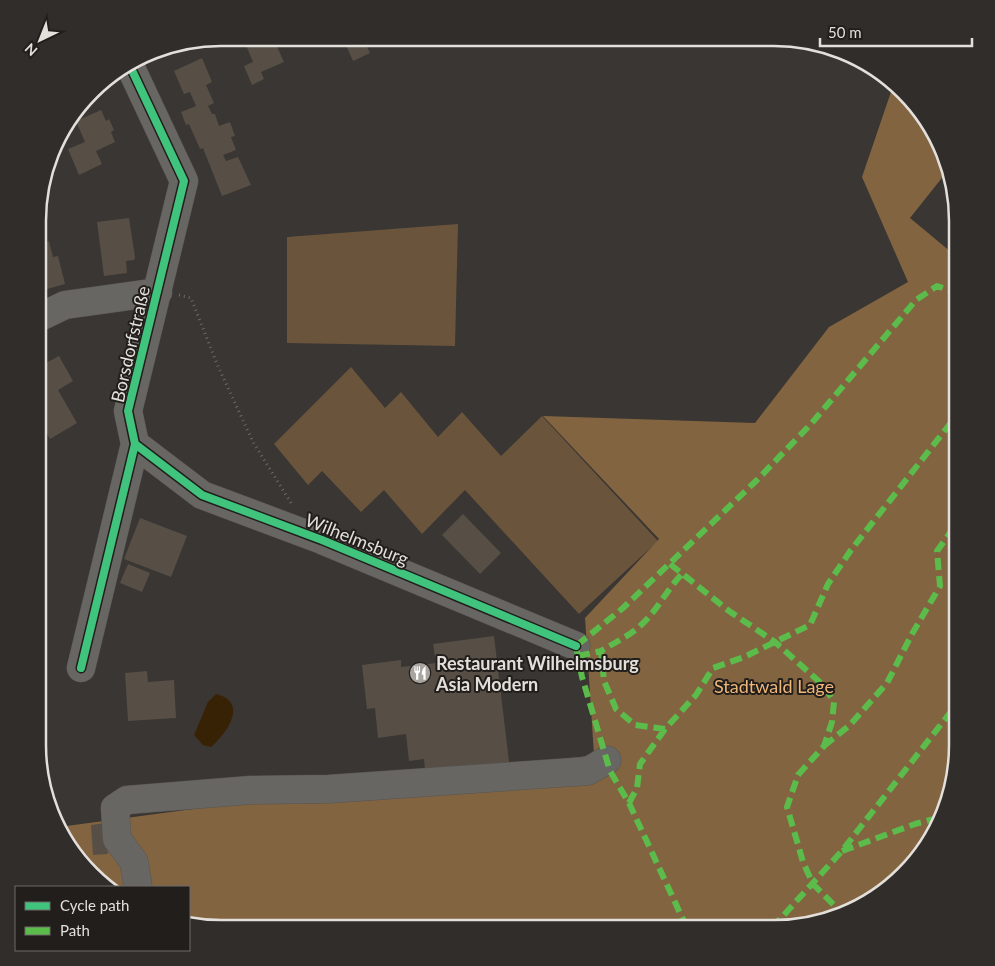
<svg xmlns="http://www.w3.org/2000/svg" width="995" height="966" viewBox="0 0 995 966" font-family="Lato,sans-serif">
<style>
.green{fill:#6a543c}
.forest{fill:#836440}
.water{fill:#382205}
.building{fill:#574f46}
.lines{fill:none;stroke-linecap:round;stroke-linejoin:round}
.minor-casing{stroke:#575551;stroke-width:29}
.path{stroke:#6c6a68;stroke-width:3;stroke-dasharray:1 4;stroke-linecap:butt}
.minor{stroke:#686663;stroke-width:28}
.quiet{stroke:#5cbc4b;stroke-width:6;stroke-dasharray:12 6;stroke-linecap:butt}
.cycleway-casing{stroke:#211e1b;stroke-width:11}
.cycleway{stroke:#40c37c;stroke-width:8}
.labels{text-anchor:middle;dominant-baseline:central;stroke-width:4;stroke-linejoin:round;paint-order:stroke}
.street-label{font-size:18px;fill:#e3dfdb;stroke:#211e1b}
.poi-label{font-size:18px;font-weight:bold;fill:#e3dfdb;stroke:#211e1b;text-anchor:start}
.park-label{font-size:18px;fill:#efb779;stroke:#211e1b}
.rim{fill:none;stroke:#e3dfdb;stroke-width:2.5}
</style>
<rect width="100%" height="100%" fill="#393633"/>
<path class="green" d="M458,224L455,346L287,343V237Z
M351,367L385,408L401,392L438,437L462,412L501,456L542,416L658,541L579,614L465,490L422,534L384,490L361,512L322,471L308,485L274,444Z"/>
<path class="forest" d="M893,86L919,109L948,162L949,169L910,218L957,257V757L938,826L886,890L833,919L786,928H209L189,923V887H113L76,857L59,827L594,755L585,618L659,539L543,416L755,423L829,327L908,282L862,177Z"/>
<path class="water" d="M216,694C249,702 227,733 211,747L203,745L194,735L208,702Z"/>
<path class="building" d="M243,38H273L284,62L261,72L264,79L252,85L244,66L253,62Z
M343,38H363L370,53L353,61Z
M202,58L212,82L206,85L214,103L208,106L212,114H215L219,126L230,122L235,136L231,137L236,150L223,155L226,161L238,157L251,185L222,196L203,148L200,149L189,124L186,125L181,112L196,106L190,92L184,94L174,71Z
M101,110L106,121L109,119L114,130L111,132L115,142L96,151L102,164L79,175L68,149L85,142L76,121Z
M129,218L135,257L134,260L126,261L127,273L104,276L97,222Z
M49,241L53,257L58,256L65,284L40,291L41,243Z
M59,356L73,381L58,390L77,423L50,439L40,421V366Z
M463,514L501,553L480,574L442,535Z
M140,518L187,536L171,577L124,559Z
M128,564L150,573L142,592L120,583Z
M494,636L510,770L426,780L424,759L409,761L406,734L378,738L375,708L367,709L362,665L401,660V667L436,663L433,644Z
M147,671L148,682L174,680L176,718L128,721L125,673Z
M106,823L108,854L93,855L91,825Z"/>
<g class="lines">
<g class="minor-casing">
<path id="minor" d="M40,317L65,305L158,292
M135,444L202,495L322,540L576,646
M81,668L135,444L128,411L184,181L130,66
M138,887L134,862L117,839L115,808L127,800L251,790L329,789L588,771L607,760"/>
</g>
<path class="path" d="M179,295L191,298L217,364L253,442L291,503"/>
<use href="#minor" class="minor"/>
<path class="quiet" d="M670,564L729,611L775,642L824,686L834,702L832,722L824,746L798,775L787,807L803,862L813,884L843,914
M681,575C666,591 657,611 640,626C629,636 614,643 601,651L604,681L616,709L635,725L665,729L696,695L713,668L744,657L810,625L828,584L851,550L957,415
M578,656L601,651
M824,746L850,725L887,683L912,634L940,586L937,551L957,523
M629,803L637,788L640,764L665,729
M842,851L915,824L941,817
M687,928L629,803L610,771L582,677L576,646L623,608L757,480L811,424L916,300L937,286L957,293
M772,928L841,852L957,704"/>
<g class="cycleway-casing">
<path id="cycleway" d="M135,444L202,495L322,540L576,646
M81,668L135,444L128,411L184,181L130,66"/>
</g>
<use href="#cycleway" class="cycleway"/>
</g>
<defs>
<g id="restaurant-disc" transform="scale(1.125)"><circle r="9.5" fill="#a8a4a0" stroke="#211e1b"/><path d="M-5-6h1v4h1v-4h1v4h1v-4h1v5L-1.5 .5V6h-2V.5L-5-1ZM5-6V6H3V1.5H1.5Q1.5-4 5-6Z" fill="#fff"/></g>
</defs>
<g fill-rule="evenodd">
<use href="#restaurant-disc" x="420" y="673"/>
</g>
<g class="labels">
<g class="street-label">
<text transform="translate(130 344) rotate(-77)">Borsdorfstraße</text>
<text transform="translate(357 539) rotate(22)">Wilhelmsburg</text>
</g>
<g class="poi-label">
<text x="436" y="663">Restaurant Wilhelmsburg<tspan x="436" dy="21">Asia Modern</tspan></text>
</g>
<g class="park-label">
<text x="774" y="686">Stadtwald Lage</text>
</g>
</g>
<path d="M0 0H995V966H0ZM221 46H774A175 175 0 0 1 949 221V745A175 175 0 0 1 774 920H221A175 175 0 0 1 46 745V221A175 175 0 0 1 221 46Z" fill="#312d2a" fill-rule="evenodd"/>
<path class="rim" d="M221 46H774A175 175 0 0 1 949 221V745A175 175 0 0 1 774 920H221A175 175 0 0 1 46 745V221A175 175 0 0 1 221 46Z"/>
<rect x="15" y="886" width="175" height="65" fill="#211e1b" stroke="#6f6b68"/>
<rect x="25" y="902" width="25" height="8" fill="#40c37c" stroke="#6f6b68"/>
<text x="60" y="911" font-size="15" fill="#e3dfdb">Cycle path</text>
<rect x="25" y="927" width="25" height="8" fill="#5cbc4b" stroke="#6f6b68"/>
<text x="60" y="936" font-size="15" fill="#e3dfdb">Path</text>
<g transform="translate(40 40) rotate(223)" stroke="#211e1b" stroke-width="4" paint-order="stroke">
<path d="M0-4L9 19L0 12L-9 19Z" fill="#e3dfdb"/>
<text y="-8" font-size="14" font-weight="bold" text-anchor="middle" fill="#e3dfdb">N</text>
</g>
<path d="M820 38v8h152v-8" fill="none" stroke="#e3dfdb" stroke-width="2.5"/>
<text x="828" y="38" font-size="15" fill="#e3dfdb" stroke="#211e1b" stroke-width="4" paint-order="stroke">50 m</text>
</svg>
